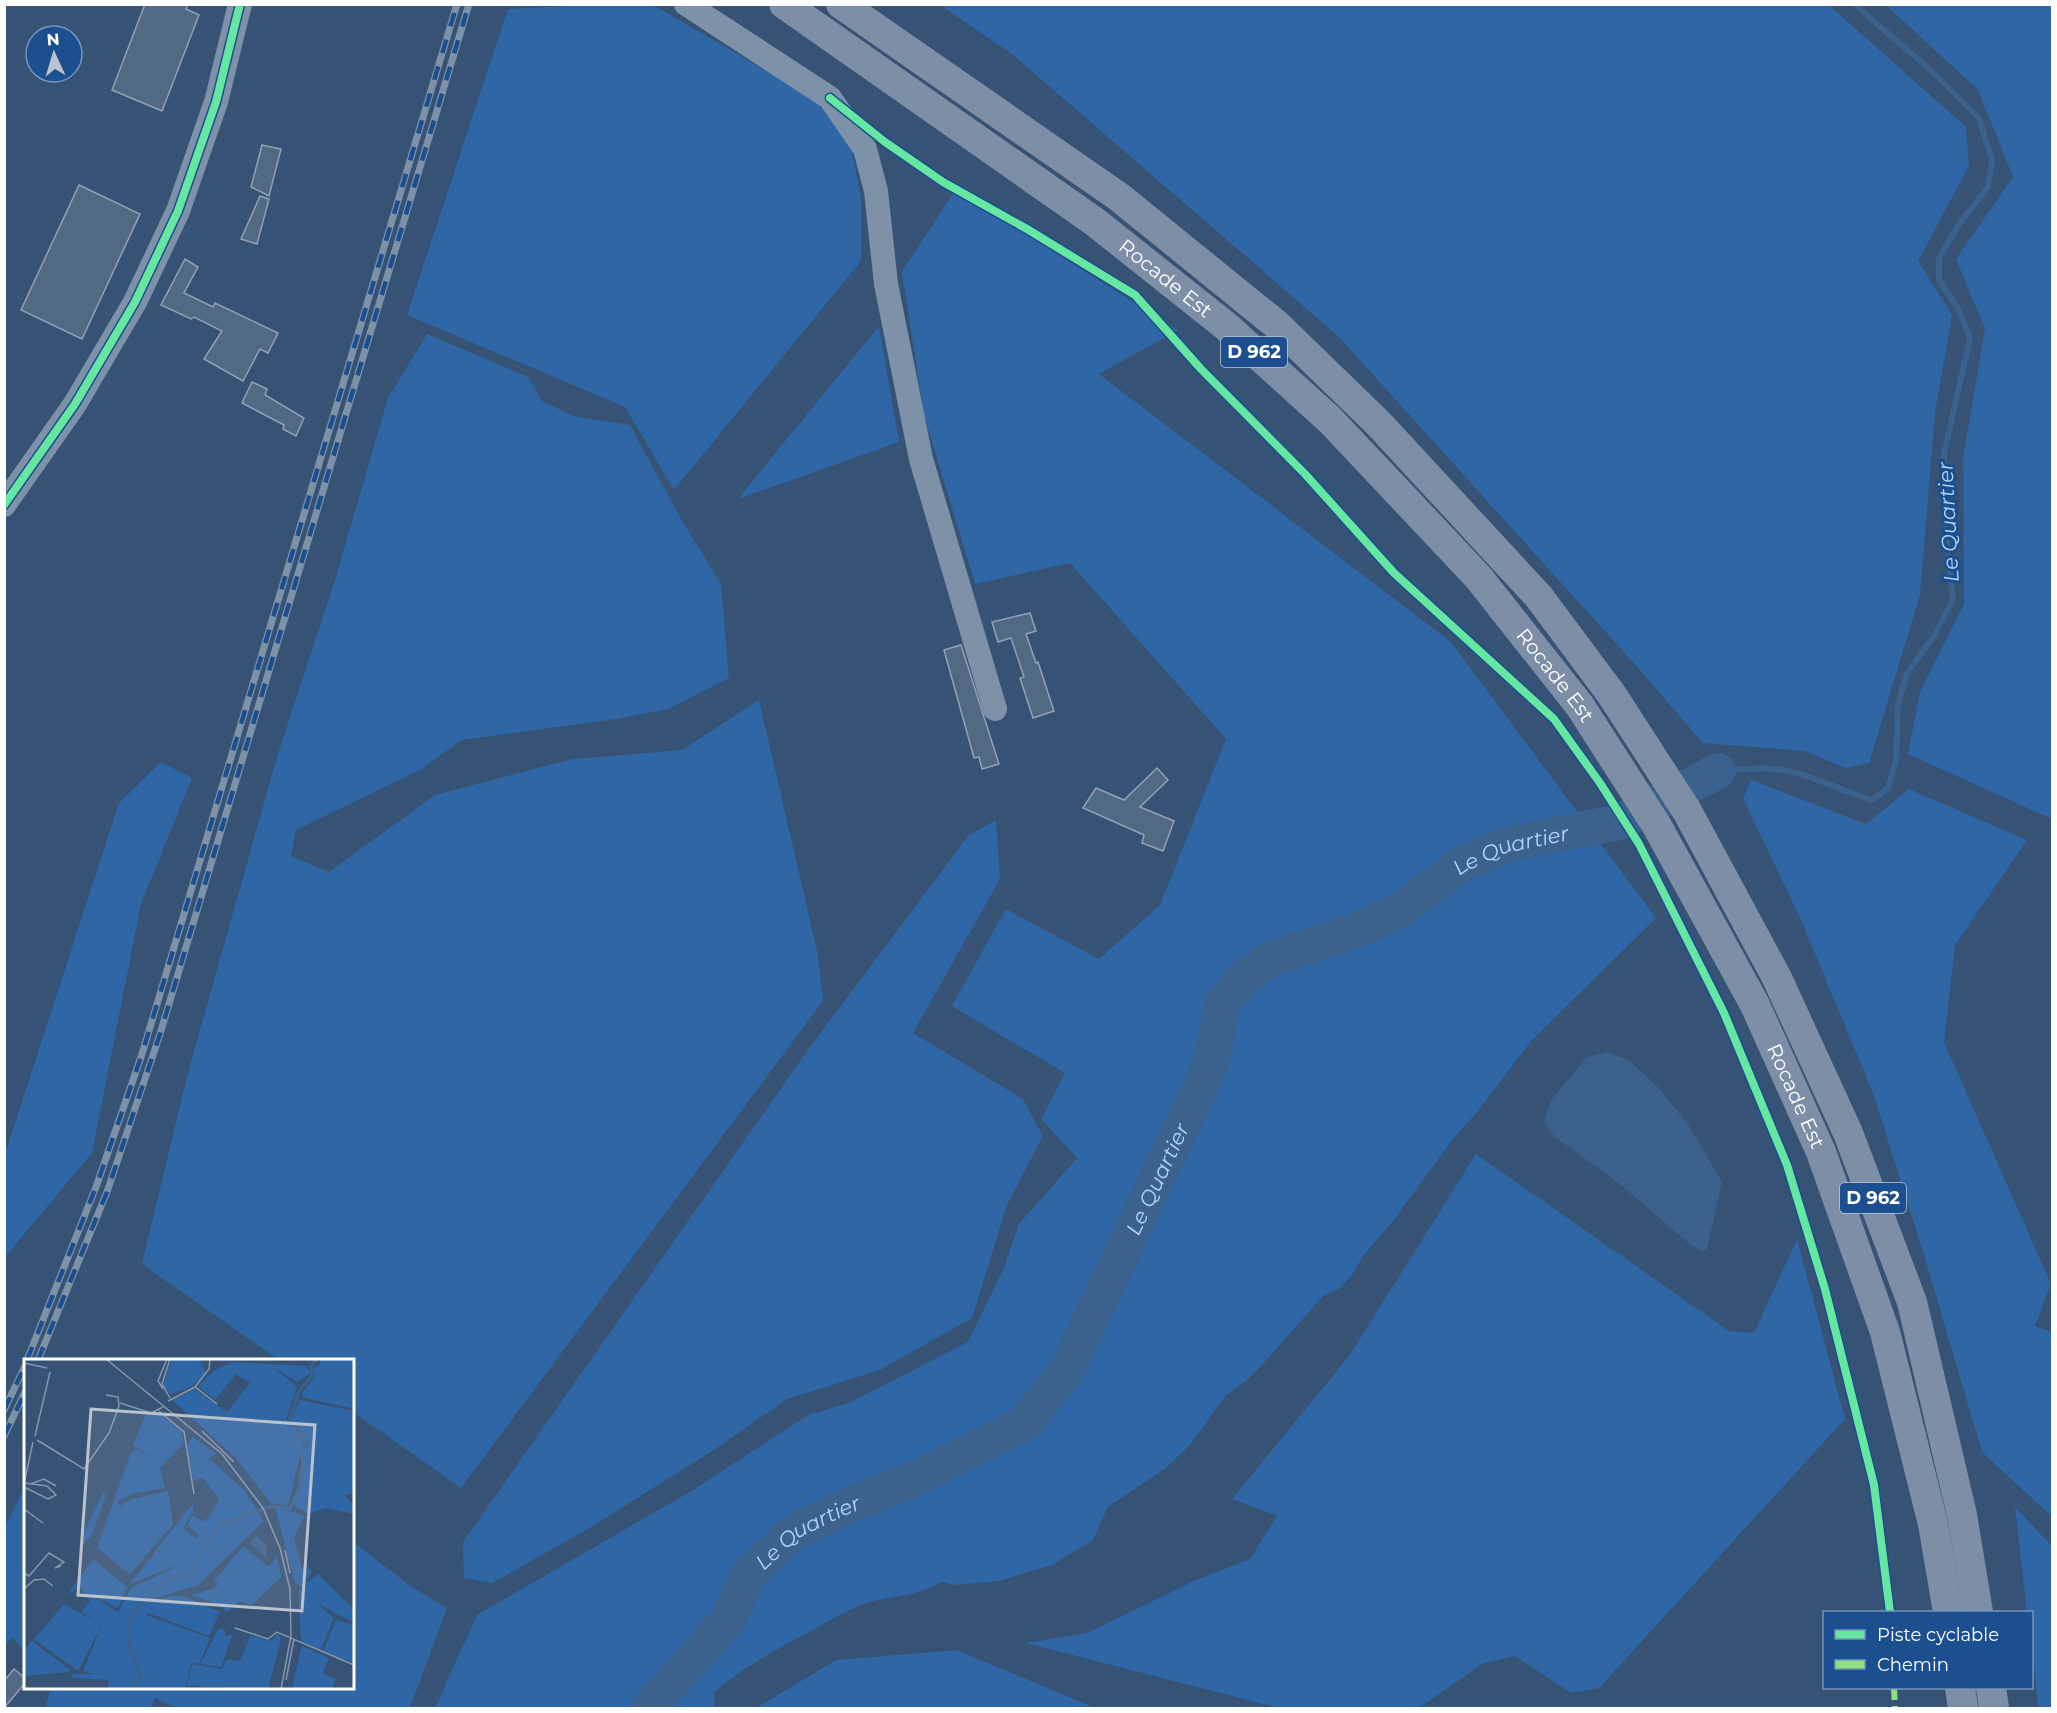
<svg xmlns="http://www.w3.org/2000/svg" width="2057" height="1713" viewBox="0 0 2057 1713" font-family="Montserrat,sans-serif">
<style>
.green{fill:#2f66a5}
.water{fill:#3b618d}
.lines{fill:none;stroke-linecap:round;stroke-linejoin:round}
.stream{stroke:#3b618d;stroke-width:6}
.river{stroke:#3b618d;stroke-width:36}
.building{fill:#526984;stroke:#92a2b6;stroke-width:1.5}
.minor{stroke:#7d92a8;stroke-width:24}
.major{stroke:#7d8ea7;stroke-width:30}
.rail-casing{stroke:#7e92a7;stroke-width:7}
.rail{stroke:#1b4f8f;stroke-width:4.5;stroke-dasharray:14;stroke-linecap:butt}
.quiet{stroke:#8de07e;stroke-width:6;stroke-dasharray:12 6;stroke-linecap:butt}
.cycleway-casing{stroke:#1b4f8f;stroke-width:11}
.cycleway{stroke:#66e7a1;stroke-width:8}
.labels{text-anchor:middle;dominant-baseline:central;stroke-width:6;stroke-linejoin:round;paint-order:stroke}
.shield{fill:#1b4f8f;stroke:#bbcadd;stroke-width:1.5}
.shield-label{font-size:18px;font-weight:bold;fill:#fff}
.street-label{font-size:20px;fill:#fff;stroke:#1b4f8f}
.water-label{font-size:21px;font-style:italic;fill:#b5d3f5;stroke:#1b4f8f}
.inset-river{fill:none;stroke:#3b618d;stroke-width:3}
.inset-road{fill:none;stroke:#8697ac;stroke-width:1.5}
.view{fill:#b9c2ce;fill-opacity:0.15;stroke:#b9c2ce;stroke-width:3}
.inset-edge{fill:none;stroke:#fff;stroke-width:3}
</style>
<rect width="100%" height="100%" fill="#365274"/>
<path class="green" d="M589,5H653L827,106L851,148L861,197V261L674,490L625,407L407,315L508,9Z
M940,5H1829L1966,127L1969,166L1918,261L1952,315L1935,413L1920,595L1869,763L1846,768L1805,751L1703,743L1640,670L1338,336L1012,54Z
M1886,5H2052V819L1908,754L1920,692L1964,604L1963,459L1985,329L1956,259L2013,177L1978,90Z
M955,190L1178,330L1099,374L1451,642L1656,918L1532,1040L1477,1112L1453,1139L1393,1221L1363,1256L1352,1275L1340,1288L1323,1296L1263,1364L1246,1381L1226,1395L1190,1445L1166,1468L1108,1507L1093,1540L1052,1565L999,1581L954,1585L941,1582C919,1596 894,1595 870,1602C849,1609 830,1620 811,1631C777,1649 743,1667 714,1693L715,1708H435L477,1615L693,1490L808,1415L849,1403L968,1342L1003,1270L1019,1224L1077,1158L1041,1119L1065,1073L952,1006L1006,909L1099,959L1160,905L1226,739L1070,563L975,584L924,415L902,272Z
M879,326L899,442L738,499Z
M427,334L528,377L542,401L574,416L630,425L681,519L721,584L729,678L668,709L616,719L462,740L420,770L296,830L291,856L329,872L435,795L572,759L682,750L759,700L818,955L823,1001L461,1488L353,1412L352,1360H279L142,1264L187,1076L277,757L335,580L388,398Z
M161,762L192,778L141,904L92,1153L5,1257V1154L119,803Z
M1751,780L1866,824L1909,789L2027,840L1955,945L1944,1042L2051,1284L2035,1326L2052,1332V1517L1982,1452L1924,1255L1873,1093L1801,920L1743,798Z
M996,820L1000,879L913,1033L1023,1099L1043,1136L1007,1205L972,1318L880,1370L787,1399L717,1448L583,1532L492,1583L464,1578L463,1542L810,1047L968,836Z
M1476,1154L1729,1331L1754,1333L1797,1239L1845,1419L1599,1688L1571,1693L1515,1656L1482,1664L1419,1708H1279L1026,1643L1087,1633L1194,1581L1250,1559L1277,1516L1232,1499L1349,1356Z
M25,1487L26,1653H25L13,1637L5,1645V1526Z
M2015,1507L2052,1546V1708H2038L2032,1648V1612H2027Z
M353,1542L412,1587L447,1608L410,1708H176L155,1698L151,1708H45L51,1688H352Z
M957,1650L1095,1708H756L836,1660Z"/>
<path class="water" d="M1607,1052L1630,1061L1659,1088L1689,1126L1722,1182L1707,1249L1702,1251L1691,1245L1622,1186L1554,1136L1544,1122L1551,1100L1587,1057Z"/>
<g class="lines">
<path class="stream" d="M1718,771C1738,769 1773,766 1793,772C1820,779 1845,792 1872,800L1888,788L1896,760L1898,705L1907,673L1934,636L1953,599L1945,524L1944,454L1970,338L1959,310L1939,280V257L1960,223L1988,187L1992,160L1979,118L1934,73L1854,4"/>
<path class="river" id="s1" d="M649,1708L728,1620L748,1575L795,1531L838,1510L914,1479L1025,1423L1067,1370L1211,1064L1222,1004L1244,977L1270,959L1352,932L1399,911L1461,865L1505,845L1620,822L1718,771"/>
</g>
<path class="building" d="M145,4H188L186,9L199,15L162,111L112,90Z
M262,145L281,149L269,196L251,187Z
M79,185L140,214L82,339L21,310Z
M260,196L269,199L257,244L241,239Z
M185,259L198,267L184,293L213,307L215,303L278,333L268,353L260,349L243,381L204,359L222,331L194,317L191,319L161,305Z
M252,382L267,389L265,395L304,418L296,436L283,429L284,425L242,403Z
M1030,613L1036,631L1026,634L1036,663L1038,662L1054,711L1033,718L1020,678L1024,677L1011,638L998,642L992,622Z
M961,645L999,764L982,769L979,757L974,758L944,650Z
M1157,768L1168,780L1140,807L1174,821L1163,851L1142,843L1144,835L1083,808L1096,788L1124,800Z
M14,1669L26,1679V1682L4,1708V1681Z"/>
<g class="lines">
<path class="minor" d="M686,4L830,98L865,149L876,191L886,284L921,459L995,709
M4,505L75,404L135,302L178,211L216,102L240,4"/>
<g class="major">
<path id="s2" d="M784,4L1095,222L1227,327L1330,420L1478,577L1580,706L1657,826L1755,1005L1821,1152L1885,1332L1933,1524L1948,1612"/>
<path d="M841,4L1119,197L1277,325L1379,424L1539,597L1612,695L1687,811L1777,978L1848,1133L1912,1302L1962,1515L1978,1612"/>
<path d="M1960,1688L1963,1708"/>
<path d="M1991,1688L1994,1708"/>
</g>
<g class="rail-casing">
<path id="rail" d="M27,1360L96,1187L142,1054L457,4
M38,1360L107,1192L160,1034L469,4
M4,1410L26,1364
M4,1436L26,1390"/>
</g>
<use href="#rail" class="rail"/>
<path class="quiet" d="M1894,1688L1895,1708"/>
<g class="cycleway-casing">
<path id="cycleway" d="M830,98L885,142L943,182L1027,229L1135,295L1201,369L1305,474L1394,573L1554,719L1600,783L1639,844L1724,1013L1787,1165L1825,1289L1874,1485L1890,1612
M4,505L75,404L135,302L178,211L216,102L240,4"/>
</g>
<use href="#cycleway" class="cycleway"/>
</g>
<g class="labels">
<g class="shield">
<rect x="1221" y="337" width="66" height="30" rx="4.5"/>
<rect x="1840" y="1183" width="66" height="30" rx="4.5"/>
</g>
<g class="shield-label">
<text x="1254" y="352">D 962</text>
<text x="1873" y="1198">D 962</text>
</g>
<g class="street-label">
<text stroke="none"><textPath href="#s2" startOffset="470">Rocade Est</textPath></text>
<text stroke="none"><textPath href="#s2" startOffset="1028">Rocade Est</textPath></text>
<text stroke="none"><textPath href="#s2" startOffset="1514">Rocade Est</textPath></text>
</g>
<g class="water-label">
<text transform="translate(1948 522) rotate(-93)">Le Quartier</text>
<text stroke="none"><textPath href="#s1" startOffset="1287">Le Quartier</textPath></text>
<text stroke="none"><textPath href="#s1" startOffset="765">Le Quartier</textPath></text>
<text stroke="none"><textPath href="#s1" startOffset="242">Le Quartier</textPath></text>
</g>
</g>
<g transform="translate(24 1359)">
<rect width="330" height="330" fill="#365274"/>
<path d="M148,0H175L182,13L170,26L147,35L139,27ZM296,0H330V50L281,39L277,35L291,17L288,9L296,6ZM209,3L282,7L286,15L273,23L249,8L273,28L262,61L280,79L264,147L247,144L210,97L148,41L170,30L203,53L226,24L212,15L191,41L174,27L191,11ZM276,41L330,52V134L320,136L330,146V155L301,149L284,155L269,146L276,131L278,93L285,84L267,60ZM122,55H137L158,73L159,85L136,109L141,129L112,134L93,142L96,147L108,140L144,132L149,165L106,215L73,189L106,96L111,90L133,101L109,87ZM169,78L193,95L184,99L220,131L240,162L174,226L132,239V243L145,237H159L196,253L185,277L124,254L122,256L186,279L175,305L167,304L162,328L171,330H84L85,321L48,319V315H68L59,312L78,266L54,312L10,280L40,245L74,264L58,253L66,241L56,228L43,236L69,200L103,228L94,249L70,238L94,253L107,229L162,203L106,225L166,148L169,147V153L159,169L172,180L174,175L163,167L169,156L179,163L186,157L195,140L179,119L169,121L163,86ZM79,134L82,136L68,176L57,187V181ZM251,148L281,157L270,178L278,210L284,208L288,212L282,225L294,215L330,250V264L289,242L271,223ZM219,187L245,208L253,198L257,218L228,246L216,242L203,253L196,246L166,236L191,229L194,225L190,222ZM275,229L310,259L296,292L277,282ZM312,261L330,266V304L299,293ZM195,269L202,272L201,277L209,275L197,308L176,305ZM254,274L257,281L244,330L163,327L168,305L198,310L203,300L216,302L226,277L247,282ZM8,282L46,311L45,313L0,317V291ZM278,287L305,299L299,315L312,320L308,330H268Z" fill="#2f66a5"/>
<path d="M232,177L242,185L243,199L226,184Z" fill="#3b618d"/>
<path class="inset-river" d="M248,147L266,150L275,130L279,102L276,93L282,83L265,61L276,30L288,17L286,8L293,0M111,330L116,316L104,282V268L114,250L142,222L168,212L195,166L248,147"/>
<path class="inset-road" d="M82,0L198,95L239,149L256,189L266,230L267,277L257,330M0,4L23,9M171,28L185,10L186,0M139,30L134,22L143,0M146,39L138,25L146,0M144,42L171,28L193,45M96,44L127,54L139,48M135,52L160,73L170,135M178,72L210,103M11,77L26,13M13,81L60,110L85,74L95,47L94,38L82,36M0,125L9,83M6,125L20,120L32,127M0,128L24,140L32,136L23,127L1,124M0,150L19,164M261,191L266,214M0,214L5,217L25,194L40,203L31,209L37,207M0,230L10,221L20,220L29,227M211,269L244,280L253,273L330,306M262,321L270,280"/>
<path class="view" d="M67,50L291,66L278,252L54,236Z"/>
<rect width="330" height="330" class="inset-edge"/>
</g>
<rect width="2057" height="1713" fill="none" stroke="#ffffff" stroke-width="12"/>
<rect x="1823" y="1611" width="210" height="78" fill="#1b4f8f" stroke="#7695bc" stroke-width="1.5"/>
<rect x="1835" y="1630" width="30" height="9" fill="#66e7a1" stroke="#7695bc" stroke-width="1.5"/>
<text x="1877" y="1641" font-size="18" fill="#ffffff">Piste cyclable</text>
<rect x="1835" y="1660" width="30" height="9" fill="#8de07e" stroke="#7695bc" stroke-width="1.5"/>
<text x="1877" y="1671" font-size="18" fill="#ffffff">Chemin</text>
<g transform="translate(54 54) rotate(356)"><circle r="28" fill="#1b4f8f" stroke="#7695bc" stroke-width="1.5"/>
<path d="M0-4.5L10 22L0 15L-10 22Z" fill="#b9c2ce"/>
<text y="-9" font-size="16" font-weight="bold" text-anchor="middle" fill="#ffffff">N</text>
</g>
</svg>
